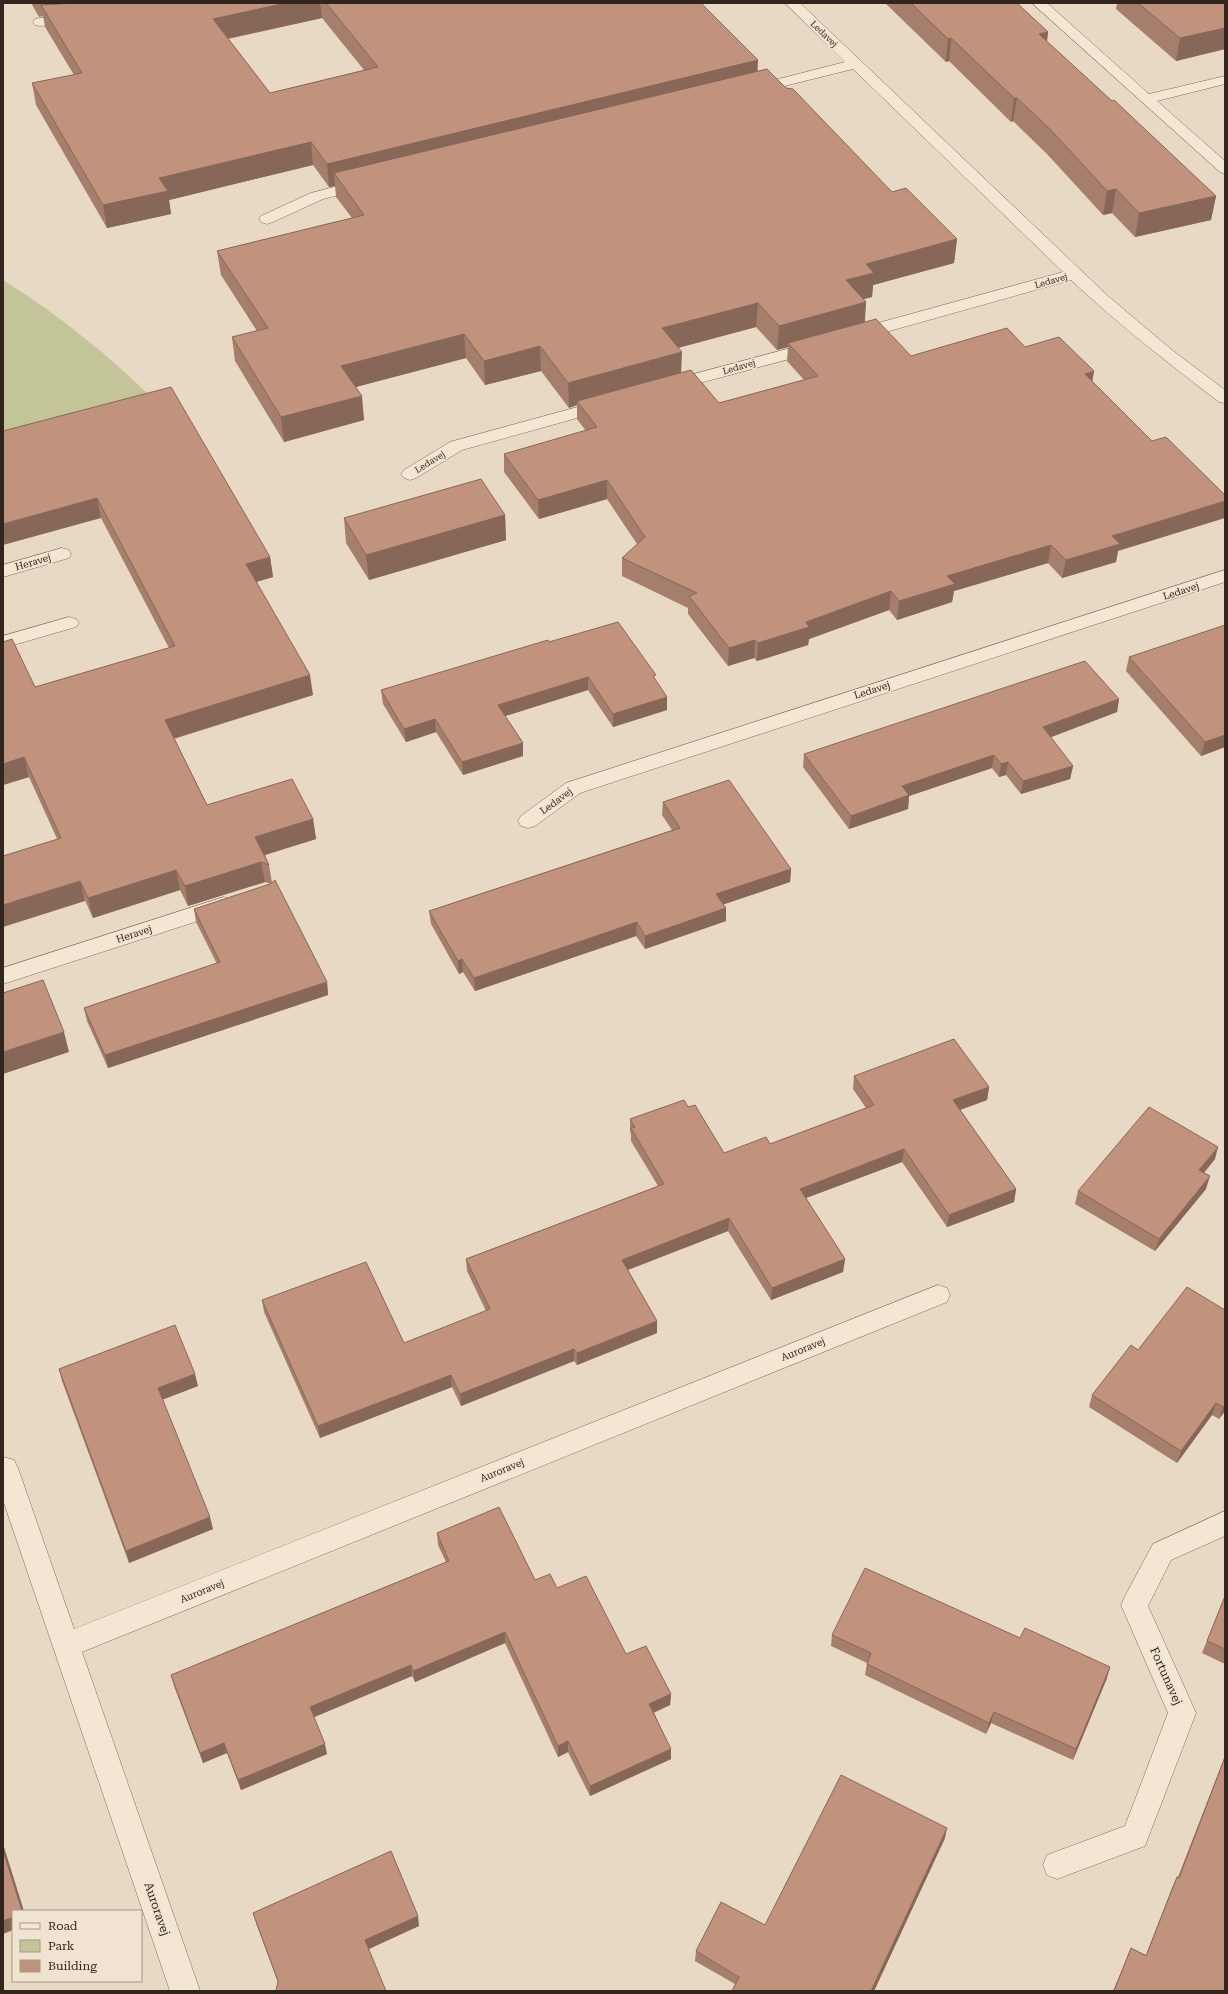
<svg xmlns="http://www.w3.org/2000/svg" width="1228" height="1994" viewBox="0 0 1228 1994" font-family="'Roboto Serif',serif">
<style>
.green{fill:#c3c498}
.lines{fill:none;stroke-linecap:round;stroke-linejoin:round}
.lane-casing{stroke:#7f6b5c;stroke-width:1}
.street-casing{stroke:#7f6b5c;stroke-width:1}
.lane{fill:#f3e7d4;fill-rule:evenodd}
.street{fill:#f3e7d4;fill-rule:evenodd}
.wall{fill:#a67e6c;fill-rule:evenodd}
.shaded-wall{fill:#876758}
.building{fill:#c1937d;stroke:#876758}
.labels{text-anchor:middle;dominant-baseline:central;stroke-width:3.5;stroke-linejoin:round;paint-order:stroke}
.far-street-label{font-size:9px;fill:#31251e;stroke:#f0e4d1}
.street-label{font-size:10px;fill:#31251e;stroke:#f0e4d1}
.near-street-label{font-size:12px;fill:#31251e;stroke:#f0e4d1}
</style>
<rect width="100%" height="100%" fill="#e7d9c3"/>
<path class="green" d="M3,280C59,315 111,357 157,403L3,445Z"/>
<g class="lines">
<g class="lane-casing">
<path id="lane" d="M69,617L76,619L79,623L76,627L3,648V636Z"/>
</g>
<g class="street-casing">
<path id="street" d="M785,3H800L1109,297L1172,350L1225,390V403L1219,402C1168,363 1118,324 1071,280L861,339L855,340L849,339L847,335L849,331L1063,272L853,69L752,94L747,93L745,90L747,87L845,62Z
M1032,3H1047L1149,94L1225,76V84L1157,101L1225,161V174L1220,172Z
M74,16L79,17L81,20L79,23L40,26L35,25L33,22L35,19L40,18Z
M365,179L371,181L373,184L371,187L323,199L273,222L267,224L261,222L259,219L261,216L311,193Z
M817,341L823,342L825,346L823,350L670,391L664,390L661,386L664,382Z
M607,399L613,400L616,404L613,408L462,450L416,478L410,480L404,478L401,474L404,470L450,442Z
M62,548L69,550L71,554L69,558L3,577V565Z
M1225,570V582L580,793L535,826L528,828L521,826L518,821L521,816L566,783Z
M224,897L232,900L235,905L232,910L3,984V968Z
M938,1285L947,1288L950,1295L947,1302L82,1652L200,1991H170L3,1500V1457L14,1460L18,1468L74,1629Z
M1225,1511V1536L1171,1560L1148,1606L1196,1713L1145,1846L1057,1879L1047,1875L1043,1865L1047,1855L1125,1826L1168,1713L1121,1605L1125,1596L1153,1544Z"/>
</g>
<use href="#lane" class="lane"/>
<use href="#street" class="street"/>
</g>
<path class="wall" d="M31,3H701L757,71L892,192L957,239L954,263L873,285L872,297L864,299L866,302L865,322L911,356L1025,347L1094,371L1092,381L1118,551L1116,562L1062,578L1048,563L954,591L952,602L897,620L889,610L809,639L808,645L757,661L754,658L728,666L688,614V608L622,576V558L637,544L607,499L539,519L504,472V454L586,431L577,419V405L569,408L541,371L485,385L466,358L356,387L364,420L284,442L235,361L232,337L257,331L221,275L217,251L352,218L336,197L335,186L329,187L313,165L169,200L171,214L107,228L36,105L32,83L74,75L45,27L43,16L39,17ZM322,18L364,70L270,93L228,39ZM756,327L777,350L788,347L787,361L804,380L719,403L681,373L678,348Z
M885,3H1017L1048,32L1047,42L1216,196L1211,220L1135,237L1112,213L1103,215L1047,154L1013,121L1011,122L949,61L946,62Z
M1117,3H1225V49L1176,61L1116,9Z
M3,431L270,557L273,577L256,582L313,695L174,739L207,805L313,819L316,839L265,855L269,865L272,883L327,982L328,995L108,1068L87,1021L84,1008L217,964L196,922L194,909L271,884L265,882L188,906L180,890L93,918L29,777L3,785V642L35,687L169,648L101,518Z
M505,515L506,540L369,580L346,543L344,518Z
M549,642L655,680L667,710L613,727L588,690L505,716L523,743V756L463,775L436,732L406,742L383,704L381,690Z
M1129,657L1225,747L1201,756L1126,671Z
M1119,699L1117,712L1050,737L1073,766L1070,779L1021,794L1006,775L999,777L992,768L909,796L908,809L849,829L803,767L804,754Z
M663,802L791,869L790,882L724,904L726,921L645,949L636,936L475,991L463,972L459,974L431,924L429,911L672,830L662,815Z
M854,1076L989,1087L987,1100L960,1110L1016,1189L1014,1202L947,1227L902,1162L806,1198L845,1259L843,1272L771,1300L728,1231L628,1270L657,1333L577,1365L574,1361L461,1406L452,1387L320,1438L264,1312L262,1300L404,1343L486,1311L467,1271L466,1259L658,1186L631,1141V1134L630,1132V1119L688,1107L724,1153L770,1144L866,1108L853,1089Z
M1215,1159L1204,1173L1206,1189L1155,1251L1075,1204L1078,1191Z
M1225,1310V1411L1219,1419L1212,1415L1177,1463L1089,1407L1092,1395L1138,1350Z
M59,1369L198,1386L162,1400L213,1529L129,1563L62,1381Z
M437,1533L535,1580L557,1588L626,1654L671,1694L670,1705L654,1712L671,1759L590,1796L568,1752L558,1757L505,1643L415,1682L412,1676L314,1717L327,1754L241,1790L227,1753L203,1763L174,1686L171,1675L446,1562L438,1545Z
M1225,1596V1664L1202,1653Z
M832,1635L1107,1678L1073,1760L991,1723L986,1734L865,1675L867,1663L831,1646Z
M1225,1756V1991H1113L1131,1948L1146,1955L1172,1888L1177,1877H1178Z
M945,1838L874,1991H732L735,1984L695,1961L696,1951L765,1925Z
M253,1913L419,1926L278,1982L256,1923Z"/>
<path class="shaded-wall" d="M286,3H320L322,18L216,41L213,19Z
M1225,28V49L1176,61L1180,38Z
M1048,32L1045,55L1039,34Z
M951,38L949,61L946,62L948,39Z
M758,60L757,82L334,173L335,186L329,187L327,164Z
M1014,98H1017L1013,121L1011,122Z
M311,142L313,165L169,200L171,214L107,228L103,205L159,178Z
M1116,189L1112,213L1103,215L1107,191Z
M1216,196L1211,220L1135,237L1139,213Z
M957,239L954,263L873,285L872,297L844,304L846,280L866,264Z
M866,302L864,326L788,343V347L777,350L779,326Z
M758,303L756,327L662,352V328Z
M464,334L466,358L344,390L341,366Z
M540,346L541,371L485,385L484,361Z
M682,352L681,376L577,401V405L569,408L568,383Z
M1094,371L1091,389L1085,374Z
M362,396L364,420L284,442L281,417Z
M607,480V499L539,519L538,500Z
M97,498L101,518L3,545V524Z
M1225,501V518L1118,551L1116,562L1062,578L1066,560L1112,536Z
M505,515L506,540L369,580L366,555Z
M1051,545L1048,563L954,591L952,602L897,620L899,601L947,576Z
M270,557L273,577L249,584L246,564Z
M891,591L889,610L809,639L808,645L757,661L758,643L806,622Z
M755,640L754,658L728,666L729,648Z
M310,675L313,695L168,740L165,720Z
M588,677V690L499,718L498,705Z
M667,697V710L613,727V714Z
M1119,699L1117,712L1041,741L1043,727Z
M435,719L436,732L406,742L404,729Z
M1225,735V747L1201,756L1205,742Z
M523,743V756L463,775L462,762Z
M994,755L992,768L909,796L908,809L849,829L851,816L902,786Z
M24,757L29,777L3,785V764Z
M1008,762L1006,775L999,777L1001,764Z
M1073,766L1070,779L1021,794L1023,781Z
M313,819L316,839L258,857L255,837Z
M261,862L265,882L188,906L185,886Z
M791,869L790,882L716,907V894Z
M176,870L180,890L93,918L88,898Z
M80,881L85,901L3,927V905Z
M726,908V921L645,949V936Z
M637,922L636,936L475,991L474,978Z
M462,959L463,972L459,974L458,961Z
M327,982L328,995L108,1068L105,1055Z
M64,1032L69,1052L3,1074V1052Z
M989,1087L987,1100L951,1113L953,1100Z
M1218,1147L1215,1159L1195,1183L1199,1170Z
M904,1149L902,1162L798,1201L800,1189Z
M1210,1176L1206,1189L1155,1251L1159,1239Z
M1016,1189L1014,1202L947,1227L949,1215Z
M729,1218L728,1231L622,1272V1260Z
M845,1259L843,1272L771,1300L772,1288Z
M657,1321V1333L577,1365V1353Z
M574,1349V1361L461,1406L460,1394Z
M195,1374L198,1386L161,1400L158,1388Z
M451,1375L452,1387L320,1438L318,1426Z
M1216,1403L1212,1415L1177,1463L1181,1451Z
M1225,1405V1411L1219,1419L1223,1407Z
M210,1517L213,1529L129,1563L126,1551Z
M505,1632V1643L415,1682L413,1671Z
M411,1665L412,1676L312,1718L310,1707Z
M1110,1667L1107,1678L1073,1760L1076,1749Z
M671,1694L670,1705L649,1715V1704Z
M994,1712L991,1723L986,1734L989,1723Z
M568,1741V1752L558,1757V1746Z
M224,1743L227,1753L203,1763L200,1753Z
M325,1744L327,1754L241,1790L238,1780Z
M671,1749V1759L590,1796V1786Z
M947,1828L945,1838L874,1991H871Z
M3,1844L24,1911H22L3,1850Z
M418,1916L419,1926L367,1950L365,1940Z
M13,1917V1930L3,1934V1921Z"/>
<path class="building" d="M79,3H286L213,19L270,93L378,67L326,3H701L758,60L327,164L311,142L159,178L168,191L103,205L32,83L82,73L41,5Z
M911,3H1017L1048,32L1039,34L1112,101L1114,100L1216,196L1139,213L1116,189L1107,191L1051,130L1017,98H1014L951,38L948,39Z
M1138,3H1225V28L1180,38Z
M767,69L786,88L793,89L892,192L906,188L957,239L866,264L874,273L846,280L866,302L779,326L758,303L662,328L682,352L568,383L540,346L484,361L464,334L341,366L362,396L281,417L232,337L268,328L217,251L364,215L334,173Z
M876,319L911,356L1007,328L1025,347L1059,337L1094,371L1085,374L1152,441L1166,437L1225,495V501L1112,536L1120,544L1066,560L1051,545L947,576L955,584L899,601L891,591L806,622L809,627L758,643L755,640L729,648L689,596L697,593L622,558L645,537L607,480L538,500L504,454L597,427L577,401L691,370L719,403L818,376L788,343Z
M171,387L270,557L246,564L310,675L165,720L207,805L292,779L313,819L255,837L269,865L261,862L185,886L176,870L88,898L80,881L3,905V856L61,838L24,757L3,764V642L12,639L35,687L175,646L97,498L3,524V431Z
M481,479L505,515L366,555L344,518Z
M618,622L656,675L653,676L667,697L613,714L588,677L498,705L523,743L462,762L435,719L404,729L381,690L548,640L549,642Z
M1225,625V735L1205,742L1129,657Z
M1085,661L1119,699L1043,727L1073,766L1023,781L1008,762L1001,764L994,755L902,786L909,795L851,816L804,754Z
M729,780L791,869L716,894L726,908L645,936L637,922L474,978L462,959L458,961L429,911L680,828L663,802Z
M275,880L327,982L105,1055L84,1008L220,962L194,909L270,884Z
M43,980L64,1032L3,1052V993Z
M954,1039L989,1087L953,1100L1016,1189L949,1215L904,1149L800,1189L845,1259L772,1288L729,1218L622,1260L657,1321L577,1353L574,1349L460,1394L451,1375L318,1426L262,1300L366,1262L404,1343L490,1309L466,1259L664,1184L631,1128L635,1127L630,1119L684,1100L688,1107L695,1105L724,1153L766,1137L770,1144L874,1105L854,1076Z
M1149,1107L1218,1147L1199,1170L1210,1176L1159,1239L1078,1191Z
M1187,1287L1225,1310V1405L1223,1407L1216,1403L1181,1451L1092,1395L1131,1345L1138,1350Z
M175,1325L195,1374L158,1388L210,1517L126,1551L59,1369Z
M499,1507L535,1580L550,1574L557,1588L586,1576L626,1654L646,1646L671,1694L649,1704L671,1749L590,1786L568,1741L558,1746L505,1632L413,1671L411,1665L310,1707L325,1744L238,1780L224,1743L200,1753L171,1675L449,1561L437,1533Z
M865,1568L1020,1638L1025,1628L1110,1667L1076,1749L994,1712L989,1723L867,1664L871,1653L832,1635Z
M1225,1596V1649L1207,1641Z
M1225,1757V1991H1114L1131,1948L1146,1956L1177,1877L1179,1878Z
M841,1775L947,1828L871,1991H732L739,1977L696,1951L721,1902L765,1925Z
M3,1850L22,1911H13V1917L3,1921Z
M391,1851L418,1916L365,1940L386,1991H276L278,1981L253,1913Z"/>
<g class="labels">
<g class="far-street-label">
<text transform="translate(824 34) rotate(44)">Ledavej</text>
<text transform="translate(1051 281) rotate(-16)">Ledavej</text>
<text transform="translate(739 367) rotate(-16)">Ledavej</text>
<text transform="translate(430 462) rotate(-32)">Ledavej</text>
</g>
<g class="street-label">
<text transform="translate(33 562) rotate(-16)">Heravej</text>
<text transform="translate(1181 591) rotate(-18)">Ledavej</text>
<text transform="translate(872 690) rotate(-18)">Ledavej</text>
<text transform="translate(556 801) rotate(-36)">Ledavej</text>
<text transform="translate(134 934) rotate(-18)">Heravej</text>
<text transform="translate(803 1349) rotate(-22)">Auroravej</text>
<text transform="translate(502 1470) rotate(-22)">Auroravej</text>
<text transform="translate(202 1591) rotate(-22)">Auroravej</text>
</g>
<g class="near-street-label">
<text transform="translate(1166 1676) rotate(66)">Fortunavej</text>
<text transform="translate(157 1909) rotate(71)">Auroravej</text>
</g>
</g>
<rect width="1228" height="1994" fill="none" stroke="#31251e" stroke-width="8"/>
<rect x="12" y="1910" width="130" height="72" fill="#f0e4d1" stroke="#a49889"/>
<rect x="20" y="1923" width="20" height="6" fill="#f3e7d4" stroke="#a49889"/>
<text x="48" y="1930" font-size="12" fill="#31251e">Road</text>
<rect x="20" y="1940" width="20" height="12" fill="#c3c498" stroke="#a49889"/>
<text x="48" y="1950" font-size="12" fill="#31251e">Park</text>
<rect x="20" y="1960" width="20" height="12" fill="#c1937d" stroke="#a49889"/>
<text x="48" y="1970" font-size="12" fill="#31251e">Building</text>
</svg>
